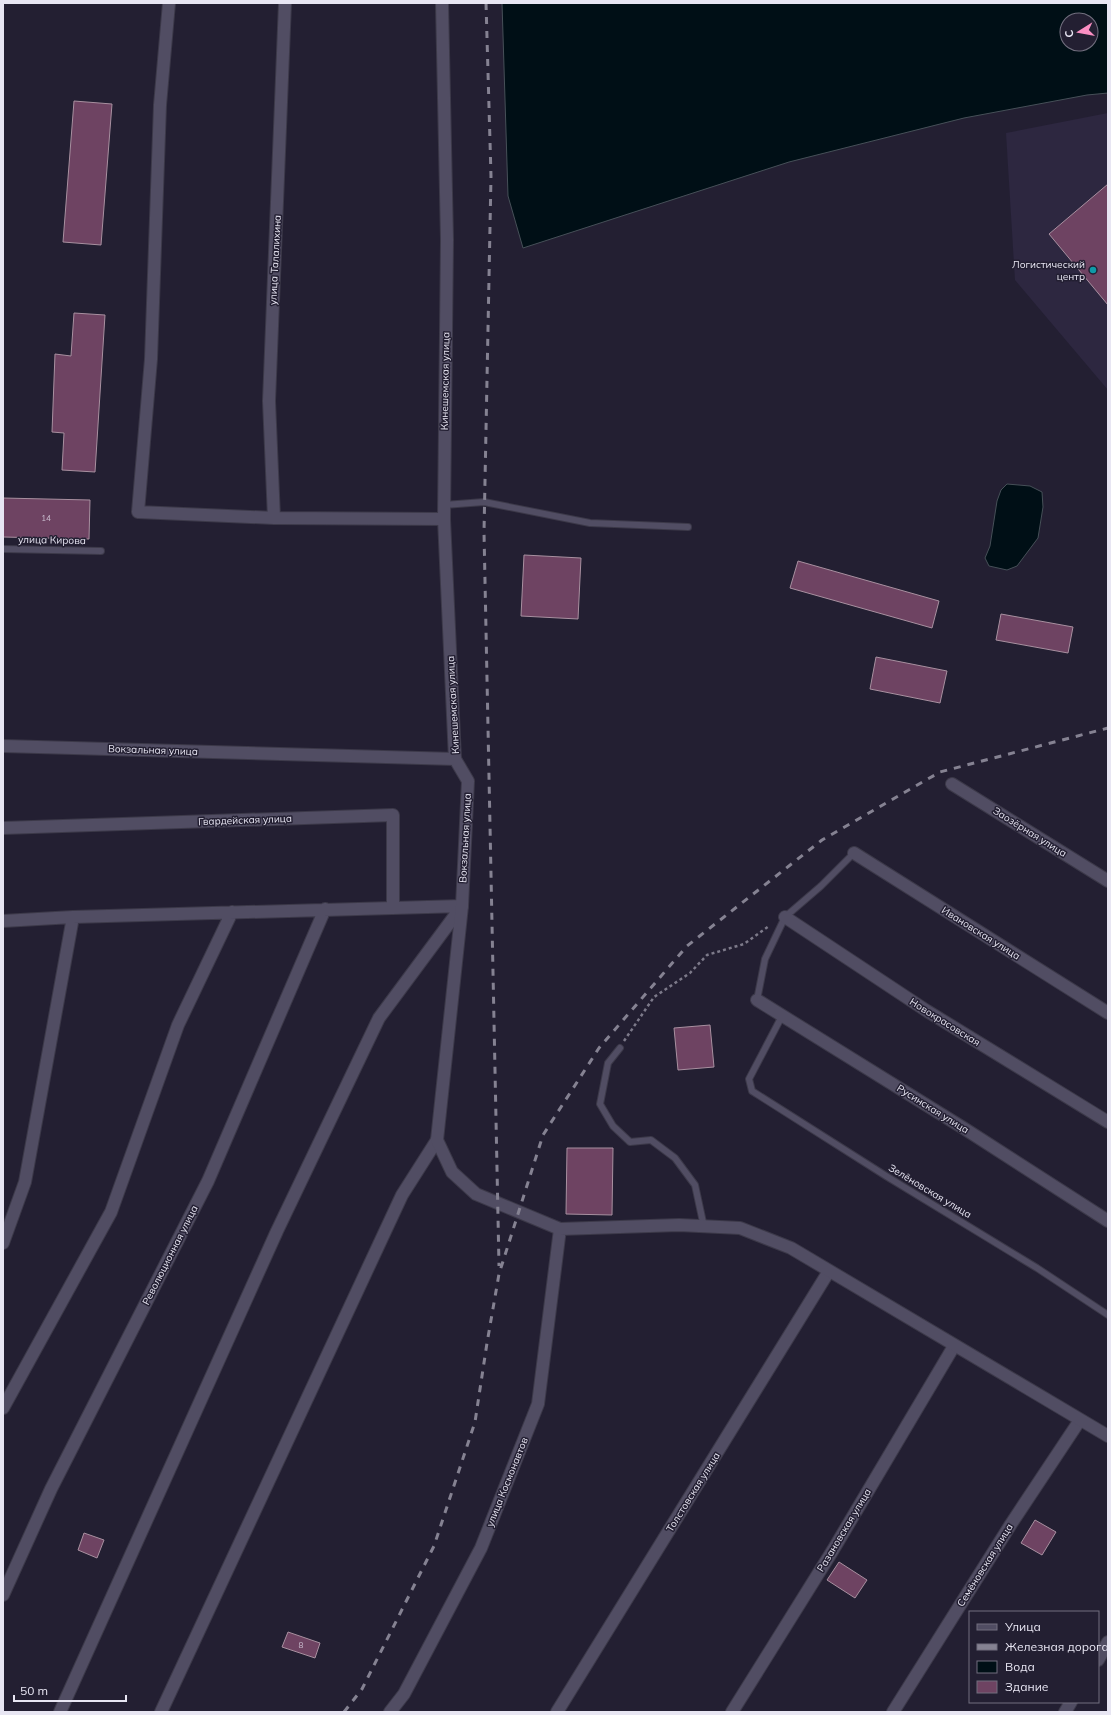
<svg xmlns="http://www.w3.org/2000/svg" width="1111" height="1715" viewBox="0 0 1111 1715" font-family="Mulish,sans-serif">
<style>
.built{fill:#2d2740}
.water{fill:#000f16;stroke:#465058;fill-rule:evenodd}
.building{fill:#6e4362;stroke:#a890a0}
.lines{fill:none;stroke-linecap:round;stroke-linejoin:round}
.lane-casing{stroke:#3c3949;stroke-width:8}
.street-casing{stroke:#3c3949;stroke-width:14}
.secondary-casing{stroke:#3c3949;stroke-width:14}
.path{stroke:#7d7a8a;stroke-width:2.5;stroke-dasharray:3 3;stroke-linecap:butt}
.lane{stroke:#514d63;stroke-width:6}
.street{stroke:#514d63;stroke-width:12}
.secondary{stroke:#514d63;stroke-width:12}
.rail{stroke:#858292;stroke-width:3;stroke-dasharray:7 7;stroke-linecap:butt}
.culture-dot{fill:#0f9aa8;stroke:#231f32;stroke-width:1.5}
.labels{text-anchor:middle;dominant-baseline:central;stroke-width:3;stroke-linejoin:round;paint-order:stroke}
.number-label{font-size:8px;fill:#cabdcf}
.street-label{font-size:10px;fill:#e8e6f3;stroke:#231f32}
.poi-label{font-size:10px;fill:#e8e6f3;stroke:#231f32;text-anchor:end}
</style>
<rect width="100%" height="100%" fill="#231f32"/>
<path class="built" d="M1108,113V390L1015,280L1006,133Z"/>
<path class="water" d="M502,3H1108V93L1087,95L964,118L789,162L523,248L508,196ZM1067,20H1091V44H1067Z
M1007,484L1030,486L1042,492L1043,507L1038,538L1017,566L1007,570L989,566L985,558L990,546L997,501L1001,490Z"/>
<path class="building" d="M74,101L112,104L101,245L63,242Z
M1108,184V305L1049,234Z
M74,313L105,315L95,472L62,470L64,433L52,432L55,354L71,356Z
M3,498L90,500L89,539L3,537Z
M524,555L581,558L578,619L521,616Z
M798,561L939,601L932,628L790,588Z
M1001,614L1073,627L1068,653L996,640Z
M876,657L947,671L940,703L870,689Z
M710,1025L714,1067L678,1070L674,1028Z
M567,1148H613L612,1215L566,1214Z
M1035,1520L1056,1532L1042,1555L1021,1543Z
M84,1533L104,1540L97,1558L78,1550Z
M839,1562L867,1580L855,1598L827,1580Z
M288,1632L320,1643L315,1658L282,1647Z"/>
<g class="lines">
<g class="lane-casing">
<path id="lane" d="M444,505L484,502L590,523L688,527
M3,549L101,551
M757,1000L765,959L785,917L821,886L854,853
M782,1016L749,1079L752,1091L886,1176L1037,1268L1108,1315
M620,1048L608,1063L600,1104L613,1126L630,1142L651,1140L675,1158L695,1185L704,1227"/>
</g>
<g class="street-casing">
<path id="street" d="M169,3L160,105L151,359L138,512L274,518L444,519
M442,3L447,240L444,519L455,759
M274,518L269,401L285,3
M952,784L1108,881
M3,828L393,815V908
M854,853L1108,1013
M785,917L927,1011L1108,1122
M3,921L73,917L462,906
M757,1000L965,1129L1108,1221
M3,1243L25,1182L73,917
M3,1408L111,1212L178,1025L232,912
M3,1595L51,1489L208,1181L325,909
M1098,1660L1108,1642
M60,1712L277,1231L379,1018L462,906
M161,1712L402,1195L437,1140
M557,1712L829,1271
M732,1712L833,1550L954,1346
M893,1712L1011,1524L1080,1420
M1065,1712L1071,1702"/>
</g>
<g class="secondary-casing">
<path id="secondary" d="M3,746L455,759L468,781L462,906L437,1140L452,1172L476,1194L560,1229L679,1225L740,1228L791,1248L1108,1436
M390,1712L404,1694L481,1548L538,1404L560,1229"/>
</g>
<path class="path" d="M624,1041L654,997L690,973L707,955L744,944L769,926"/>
<use href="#lane" class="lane"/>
<use href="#street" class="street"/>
<use href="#secondary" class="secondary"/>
<path class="rail" d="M486,3L491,176L484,532L499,1266
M344,1712L362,1689L434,1546L475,1422L487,1343L499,1274L543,1135L599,1048L687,946L822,840L940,772L1108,728"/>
</g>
<circle class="culture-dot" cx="1093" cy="270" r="4"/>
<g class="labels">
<g class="number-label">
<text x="46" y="518">14</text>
<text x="301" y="1645">8</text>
</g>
<g class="street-label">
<text transform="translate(275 260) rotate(-87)">улица Талалихина</text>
<text transform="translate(445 381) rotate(-89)">Кинешемская улица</text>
<text transform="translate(52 540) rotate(1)">улица Кирова</text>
<text transform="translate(453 705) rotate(-93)">Кинешемская улица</text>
<text transform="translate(153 750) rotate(2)">Вокзальная улица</text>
<text transform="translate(245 820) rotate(-2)">Гвардейская улица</text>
<text transform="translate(1030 832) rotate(32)">Заозёрная улица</text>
<text transform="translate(465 838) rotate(-87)">Вокзальная улица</text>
<text transform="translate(981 933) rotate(32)">Ивановская улица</text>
<text transform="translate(945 1022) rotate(32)">Новокрасовская</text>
<text transform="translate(933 1109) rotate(32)">Русинская улица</text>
<text transform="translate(930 1191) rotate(31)">Зелёновская улица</text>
<text transform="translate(170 1255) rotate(-63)">Революционная улица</text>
<text transform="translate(507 1482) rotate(-68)">улица Космонавтов</text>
<text transform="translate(693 1492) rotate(-58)">Толстовская улица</text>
<text transform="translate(844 1530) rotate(-59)">Разановская улица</text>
<text transform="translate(985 1565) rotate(-58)">Семёновская улица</text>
</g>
<g class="poi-label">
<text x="1085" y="264">Логистический<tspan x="1085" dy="12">центр</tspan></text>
</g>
</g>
<rect width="1111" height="1715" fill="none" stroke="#e8e6f3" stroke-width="8"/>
<rect x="969" y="1611" width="130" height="92" fill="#231f32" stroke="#726f7f"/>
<rect x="977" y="1624" width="20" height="6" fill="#514d63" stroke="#726f7f"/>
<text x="1005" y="1631" font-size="12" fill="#e8e6f3">Улица</text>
<rect x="977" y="1644" width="20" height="6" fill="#858292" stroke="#726f7f"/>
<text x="1005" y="1651" font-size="12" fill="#e8e6f3">Железная дорога</text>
<rect x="977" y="1661" width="20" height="12" fill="#000f16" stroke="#726f7f"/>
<text x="1005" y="1671" font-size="12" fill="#e8e6f3">Вода</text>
<rect x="977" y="1681" width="20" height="12" fill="#6e4362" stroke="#726f7f"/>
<text x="1005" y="1691" font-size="12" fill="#e8e6f3">Здание</text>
<g transform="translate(1079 32) rotate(259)"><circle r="19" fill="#231f32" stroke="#726f7f"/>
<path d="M0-3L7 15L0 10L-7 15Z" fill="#fb8fc3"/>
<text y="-6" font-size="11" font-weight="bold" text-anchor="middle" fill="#e8e6f3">С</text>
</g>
<path d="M14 1695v6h112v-6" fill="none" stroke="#e8e6f3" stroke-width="2"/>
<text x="20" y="1695" font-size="12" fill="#e8e6f3" stroke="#231f32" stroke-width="3" paint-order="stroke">50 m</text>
</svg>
